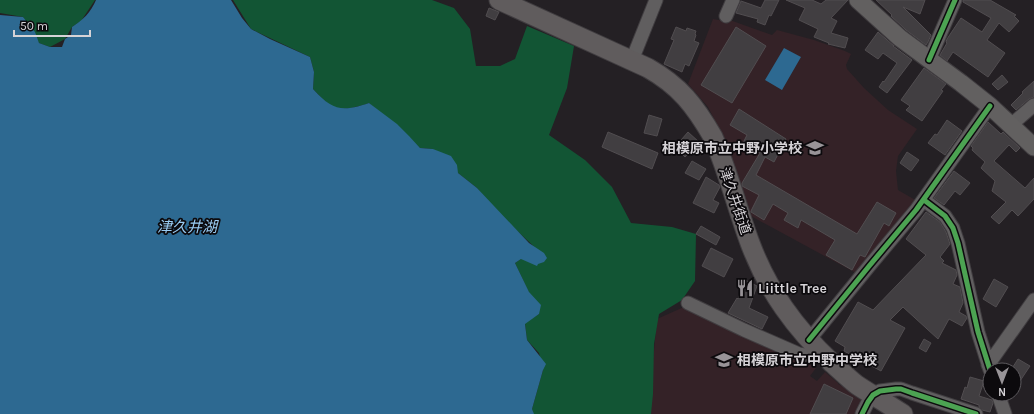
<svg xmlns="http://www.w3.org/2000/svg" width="1034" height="414" viewBox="0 0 1034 414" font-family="Karla,'Noto Sans JP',sans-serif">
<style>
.education{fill:#342227}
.forest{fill:#125534}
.water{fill:#2d6991}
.building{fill:#413e41;stroke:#514d50}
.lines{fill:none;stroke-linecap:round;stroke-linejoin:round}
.minor-casing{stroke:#403d40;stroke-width:15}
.major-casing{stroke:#403d40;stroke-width:19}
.highway-casing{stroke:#403d40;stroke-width:21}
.minor{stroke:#605e5f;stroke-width:13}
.major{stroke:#626060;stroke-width:17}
.highway{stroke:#605c5d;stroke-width:19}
.cycleway-casing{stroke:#0c0a0d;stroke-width:8}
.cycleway{stroke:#4ca352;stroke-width:5}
.labels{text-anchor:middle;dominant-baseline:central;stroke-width:3.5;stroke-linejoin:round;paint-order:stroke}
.poi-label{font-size:14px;font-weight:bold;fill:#d6d3d7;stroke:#0c0a0d;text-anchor:start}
.street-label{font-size:14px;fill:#d6d3d7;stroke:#0c0a0d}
.water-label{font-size:15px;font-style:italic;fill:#9accf3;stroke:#0c0a0d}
</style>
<rect width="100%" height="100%" fill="#242024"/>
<path class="education" d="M713,19L724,21L727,19L772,35L777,30L814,40L845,51L851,54L846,65L847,69L864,88L888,110L917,129L898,156L896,171L898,190L917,201L856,273L749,215L725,140L708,107L688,84Z
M684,307L790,355V358L803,364L806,362L816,368L810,376L817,381L825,372L838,383V384L846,388L862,400L855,414H648L657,319Z"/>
<path class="forest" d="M0,0H95L81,21L72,27L65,39L50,47L39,43L23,17L0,13Z
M233,0H432L454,8L470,29L476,66H500L515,59L527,26L574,46L567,88L549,135L585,160L612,187L631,223L672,227L696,234L695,281L682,300L659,314L654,344L653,394L651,414H533L532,409L543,370L539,353L527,340L525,323L539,314L515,263L521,259L543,255L495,210L477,188L458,173L433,149L420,148L369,103C361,106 343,111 335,108C326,104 320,96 313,89L314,72L310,57L251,29Z"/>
<path class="water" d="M96,0H231L242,18L251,29L270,39L310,57L314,72L313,89C333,111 342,112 369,103L397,124L409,136L420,148L433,149L451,156L457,165L458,173L477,188L529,243L544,253L547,258L544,262L538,264L537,266L521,259L515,263L529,292L541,305L539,314L525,324L527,340L546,364L543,370L532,409L534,414H0V15L23,17L35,32L39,43L50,47H62L65,39L71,35L72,27C83,20 91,12 96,0Z
M784,48L801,57L782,90L765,80Z"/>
<path class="building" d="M765,0H779L771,16L769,15L765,25L757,22L758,19L736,13L741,1L761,8Z
M786,0H812L821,4L826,0H848L831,18L837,21L831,33L848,38L845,48L828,44L829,43L814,37L818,29L799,20L805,8Z
M876,0H925L920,14L903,7L931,35L928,42L926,45L906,30L891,16L892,15Z
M963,0H990L1016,15L1014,16L1019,21L1009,32L999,23L987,40L1005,53L988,77L953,52L947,61L940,55L947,43L946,42L947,39L961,18L982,32L991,18L963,2Z
M489,8L499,12L495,20L486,16Z
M676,27L686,31L687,28L696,31L695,34L696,35L694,41L699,43L689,66L685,64L682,72L664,64L674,40L671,39Z
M736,27L766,46L732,103L701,85Z
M878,32L894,46H893L912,60L887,93L879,87L883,81L884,82L897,63L883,53L878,59L865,50Z
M924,68L946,84L941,90L943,91L922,121L906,110L910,106L901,100Z
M1002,75L1008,82L998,90L992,84Z
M1034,81V97L1029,99L1016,110L1011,105L1023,93L1022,92Z
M739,109L786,139L774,162L765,157L756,175L857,234L877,202L896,213L889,226L884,223L865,257L860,255L852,270L826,255L835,240L801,220L798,228L784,220L788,213L773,204L764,220L751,212V211L759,195L742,186V183L760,153L743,143L747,135L730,125Z
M649,115L662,119L657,136L644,133Z
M947,120L962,131L945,155L928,143L935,134L937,135Z
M988,122L1001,134L1003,132L1020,148L1016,152L1009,145L994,161L1025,188L1034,178V199L1018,216L1012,210L999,224L991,217L1006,202L992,191L995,181L981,168L985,162L972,150L973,148L971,146Z
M608,132L658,153L652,169L602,147Z
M688,132L699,142L685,157L675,147Z
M907,152L919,160L911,171L900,163Z
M692,161L706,169L699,180L685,173Z
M954,171L970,183L960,195L955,191L944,205L934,198Z
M706,177L719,185L720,187L713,200L719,203L714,213L693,203Z
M926,212L940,222L946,232L950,244L940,257L944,261L942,263L956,270L957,275L953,284L960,287L963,303L959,312L966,316L967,318L962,326L949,319L938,339L903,307L890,320L905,328L881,371L844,351L845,347L835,341L858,302L873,310L926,255L906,239Z
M701,226L720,237L716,245L696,234Z
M711,248L733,259L724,277L702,266Z
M994,279L1008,287L996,307L983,299Z
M745,280L757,286L749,308L768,317L762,329L728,313L737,298L738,299Z
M924,339L931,343L926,352L919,348Z
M1018,359L1030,366L1014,390V370H1011Z
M970,377L984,381L979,396L992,400L993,403L990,412L982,410L979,407V405L961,399L965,387L967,388Z
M824,384L853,398L846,414H810Z"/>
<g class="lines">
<g class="minor-casing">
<path id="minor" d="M726,16L733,0
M632,60L656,0
M929,60L955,0
M1011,125L1034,105
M924,200L945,216L953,228L958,243L978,332L990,370
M688,303L744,330L799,354C807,356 814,355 821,353
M809,340L870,265L916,210L990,106
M988,365L1034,300
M998,394L1005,414
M862,414L868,402L873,395L880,391L896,389H901L912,393L976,414"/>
</g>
<g class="major-casing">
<path id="major" d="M858,0L900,38L961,83L990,106L1034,147"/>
</g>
<g class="highway-casing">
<path id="highway" d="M499,0L648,68C680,86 695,106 713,137C728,171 737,208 750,243C768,291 795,328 832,363C840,370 848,378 857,385C872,395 888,404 903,414"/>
</g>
<use href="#minor" class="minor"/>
<use href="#major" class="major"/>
<use href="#highway" class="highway"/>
<g class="cycleway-casing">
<path id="cycleway" d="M929,60L955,0
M924,200L945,216L953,228L958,243L978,332L990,370
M809,340L870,265L916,210L990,106
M862,414L868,402L873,395L880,391L896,389H901L912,393L976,414"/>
</g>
<use href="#cycleway" class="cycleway"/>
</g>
<defs>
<g id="school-bare" transform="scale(1.38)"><path d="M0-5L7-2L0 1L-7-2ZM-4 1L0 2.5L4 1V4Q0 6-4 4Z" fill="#989498" stroke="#0c0a0d" stroke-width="2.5" paint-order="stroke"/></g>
<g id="restaurant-bare" transform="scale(1.38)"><path d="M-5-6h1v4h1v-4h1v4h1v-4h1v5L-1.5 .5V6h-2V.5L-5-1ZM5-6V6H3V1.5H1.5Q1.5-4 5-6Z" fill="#989498" stroke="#0c0a0d" stroke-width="2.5" paint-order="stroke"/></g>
</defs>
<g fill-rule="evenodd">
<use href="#school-bare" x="815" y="148"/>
<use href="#restaurant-bare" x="745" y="288"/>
<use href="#school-bare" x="724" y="360"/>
</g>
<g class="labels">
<g class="poi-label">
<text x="802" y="148" text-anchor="end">相模原市立中野小学校</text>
<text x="758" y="288">Liittle Tree</text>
<text x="737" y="360">相模原市立中野中学校</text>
</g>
<g class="street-label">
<text transform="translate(735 201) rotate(71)">津久井街道</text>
</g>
<g class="water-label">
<text x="187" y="227">津久井湖</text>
</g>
</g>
<g transform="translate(1002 382) rotate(180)"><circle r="19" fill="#0c0a0d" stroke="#5d5a5e"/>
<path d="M0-3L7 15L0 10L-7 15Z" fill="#989498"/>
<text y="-6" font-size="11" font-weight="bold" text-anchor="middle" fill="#d6d3d7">N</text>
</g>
<path d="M14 30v6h76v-6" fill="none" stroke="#d6d3d7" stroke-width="2"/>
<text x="20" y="30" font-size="12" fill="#d6d3d7" stroke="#0c0a0d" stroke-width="3" paint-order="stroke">50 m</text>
</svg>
